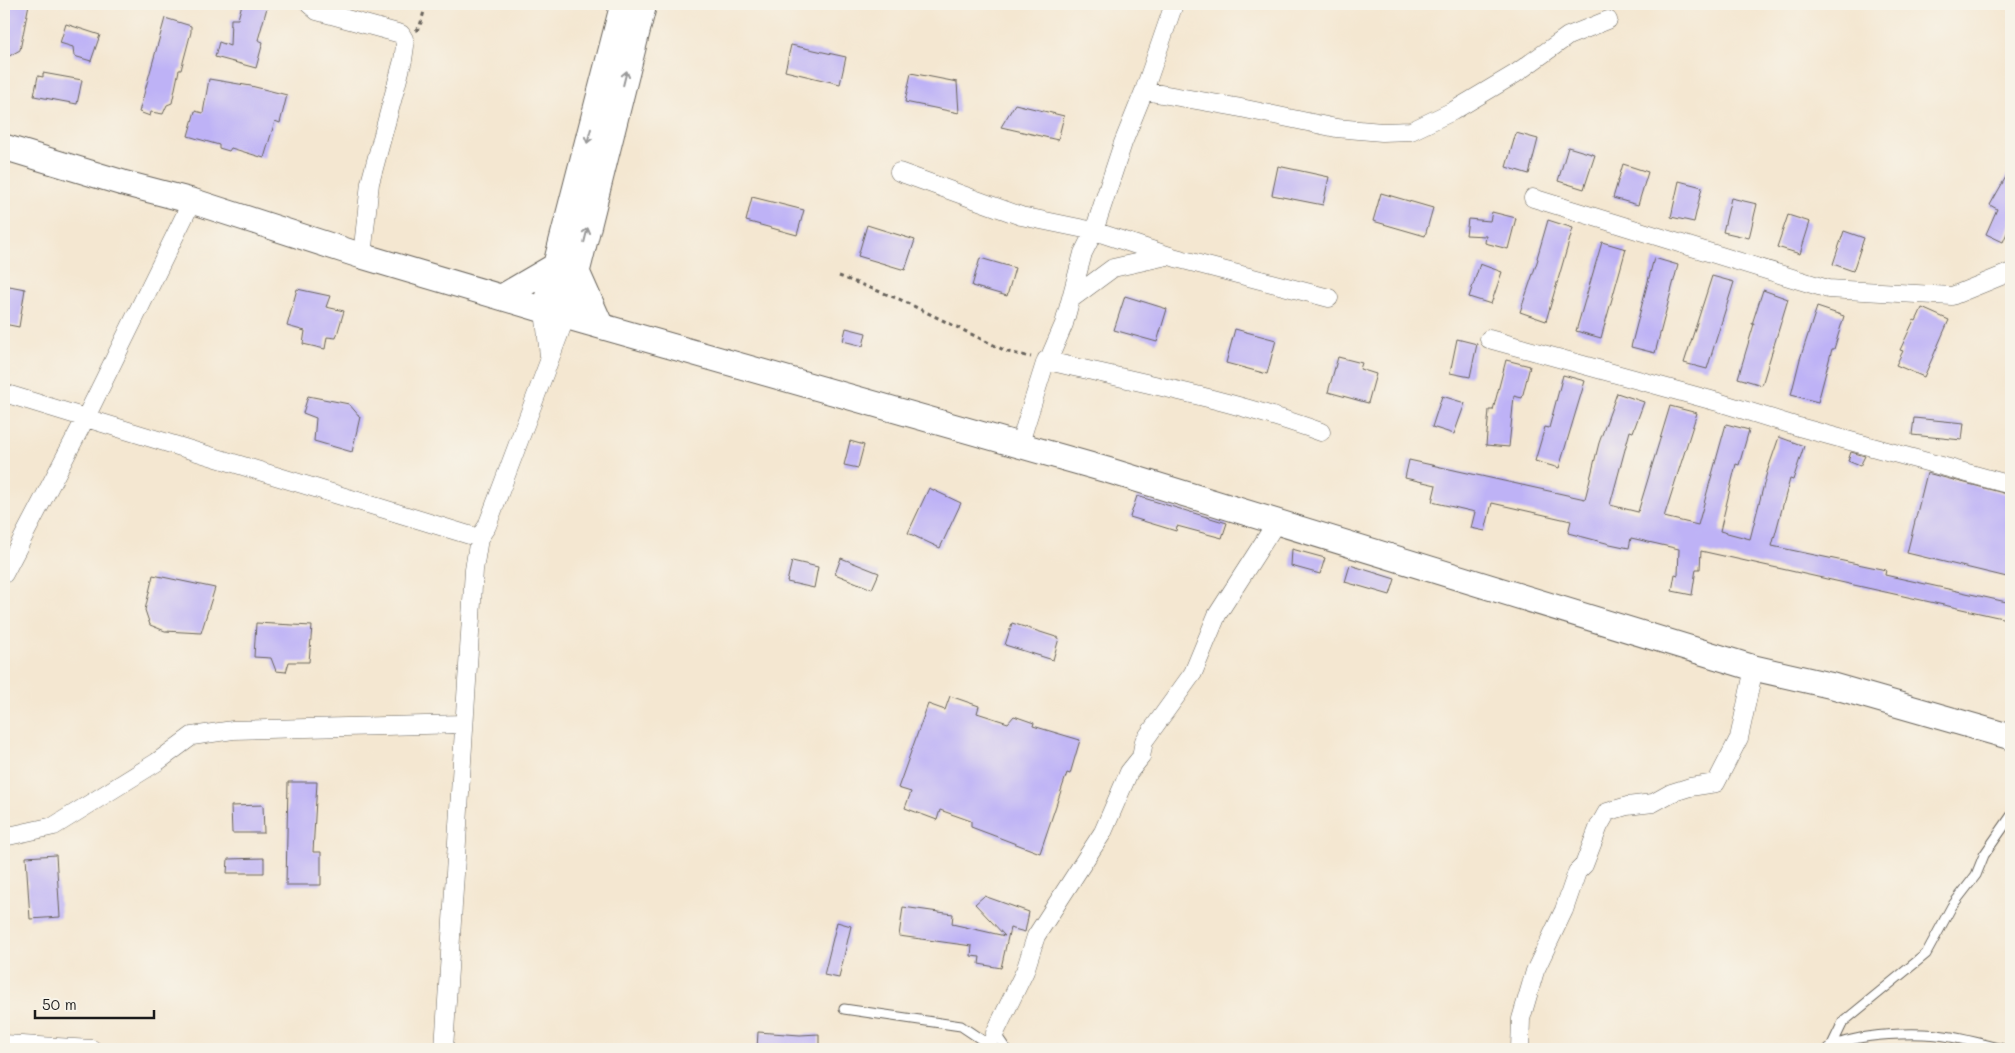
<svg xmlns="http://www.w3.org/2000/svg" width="2015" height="1053" viewBox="0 0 2015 1053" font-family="Mali,sans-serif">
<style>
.building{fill:#beb2f6}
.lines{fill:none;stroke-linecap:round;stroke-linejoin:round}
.lane-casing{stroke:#68635b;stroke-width:11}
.street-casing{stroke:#68635b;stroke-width:19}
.secondary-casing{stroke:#68635b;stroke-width:27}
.path{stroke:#68635b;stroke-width:3;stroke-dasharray:4 4;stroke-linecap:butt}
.lane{stroke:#fff;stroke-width:9}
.street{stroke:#fff;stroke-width:18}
.secondary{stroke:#fff;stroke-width:25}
.oneway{stroke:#999}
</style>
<rect width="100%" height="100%" fill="#f7f3e8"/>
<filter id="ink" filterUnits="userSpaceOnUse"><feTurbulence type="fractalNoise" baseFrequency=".02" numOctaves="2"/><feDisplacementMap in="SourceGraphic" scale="10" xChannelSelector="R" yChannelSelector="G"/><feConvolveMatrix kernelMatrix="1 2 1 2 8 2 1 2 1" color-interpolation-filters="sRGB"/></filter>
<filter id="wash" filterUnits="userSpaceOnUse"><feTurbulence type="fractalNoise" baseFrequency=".0096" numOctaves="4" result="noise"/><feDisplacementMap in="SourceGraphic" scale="20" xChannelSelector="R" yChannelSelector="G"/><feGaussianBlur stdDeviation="1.12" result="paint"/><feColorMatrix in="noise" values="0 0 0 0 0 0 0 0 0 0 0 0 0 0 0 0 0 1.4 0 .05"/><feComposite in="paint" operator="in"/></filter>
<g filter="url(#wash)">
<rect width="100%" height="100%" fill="#f4e7d1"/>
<g id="blocks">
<path class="building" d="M4,4H29L20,50L4,59Z
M242,4H268L258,40L263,42L256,68L215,57L219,42L230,46L231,19H238Z
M165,18L191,26V32L181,70H179L172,103L167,105L163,114L151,112L150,116L139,112Z
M66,24L100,35L91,61L74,56L73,47L60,43Z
M791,45L846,57L840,84L785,71Z
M43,73L82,80L77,104L34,96L38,76L43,77Z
M911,73L957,82L959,113L905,102Z
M209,79L251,86L287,95L280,123L275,121L264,158L231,148L229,151L219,148V145L188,136L195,111L203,113Z
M1015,104L1064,116L1058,140L1001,127Z
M1516,133L1538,139L1529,174L1506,167Z
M1568,147L1595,155L1584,189L1558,181Z
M1623,164L1648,172L1638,205L1613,198Z
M1278,166L1329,177L1323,205L1272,195Z
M2011,168V224L2003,242L1986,234L1997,209L1990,205Z
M1679,181L1702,187L1694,222L1671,217Z
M1381,193L1433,208L1425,236L1373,221Z
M752,197L804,210L797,235L746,221Z
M1731,198L1757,204L1749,238L1723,232Z
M1492,212L1516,218L1508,249L1485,243L1486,236L1466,235L1468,219L1490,221Z
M1788,215L1810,222L1800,254L1777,247Z
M1548,220L1573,228L1546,321L1520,312L1538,259L1537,258Z
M867,225L915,240L905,270L858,256Z
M1844,231L1864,238L1853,271L1833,264Z
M1602,242L1626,249L1601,338L1576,331Z
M980,258L1015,268L1007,296L972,286Z
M1654,258L1678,265L1655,353L1631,347Z
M1480,264L1502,272L1491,304L1469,297Z
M1712,276L1734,282L1707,369L1684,363Z
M4,285L25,289L19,327L4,324Z
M297,289L330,296L326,307L344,311L336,338L327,337L325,349L303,344L305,331L287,326Z
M1763,290L1788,299L1762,385L1738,378L1754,324H1752Z
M1125,296L1167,309L1157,342L1114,330Z
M1817,307L1844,316L1834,349H1832L1818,402L1791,395L1800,359Z
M1922,308L1949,320L1924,377L1896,365L1903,351L1900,350L1914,320L1916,321Z
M846,328L866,333L863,346L843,341Z
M1235,329L1276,340L1267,374L1226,363Z
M1457,339L1477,344L1470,377L1450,373Z
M1338,357L1362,363L1360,369L1376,374L1368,403L1328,392Z
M1506,360L1530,366L1522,398L1514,396L1509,447L1486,445L1489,410H1493Z
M1563,375L1585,381L1559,468L1535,461L1545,427L1549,428Z
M1617,393L1644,402L1633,432L1630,431L1610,505L1638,512L1670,406L1697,413L1664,517L1698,525L1726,424L1749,430L1739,465L1736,464L1720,531L1750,539L1767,472L1779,437L1804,446L1793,480L1790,479L1772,546L1886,570L1885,575L2011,603V620L1701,551L1700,569H1696L1692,595L1672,591L1675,574L1678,575L1679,549L1631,538L1629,548L1610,544L1568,533L1571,521L1492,503L1485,531L1471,528L1475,512L1432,502L1436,485L1405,478L1409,460L1585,499L1599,443Z
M308,396L349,404L360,417L352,452L314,441L316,418L303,413Z
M1442,396L1465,403L1454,434L1432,427Z
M1914,418L1964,423L1962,440L1912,435Z
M850,441L864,445L858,468L844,465Z
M1851,452L1865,456L1860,466L1848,461Z
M1927,473L2011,495V578L1907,553Z
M929,488L961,503L940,548L908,533Z
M1137,496L1227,523L1222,538L1177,526L1176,531L1130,517Z
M1292,549L1325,558L1320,574L1291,566Z
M841,558L879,573L872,589L835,574Z
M792,561L818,567L814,588L787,582Z
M1350,565L1395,579L1390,595L1345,582Z
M153,575L215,588L201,633L165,631L150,625L145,610Z
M256,623L312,626L309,662H289L286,672L276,671L271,658L254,657Z
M1012,623L1059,638L1053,660L1005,645Z
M950,696L979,706L977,713L1008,723L1014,716L1034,723L1033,726L1080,740L1070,774L1067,773L1040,853L971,827V821L940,810L937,820L905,808L911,792L898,788L928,704L945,710Z
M288,782H317L313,852H321V885H286Z
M263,805L264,833H232L231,806Z
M56,855L60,917L30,919L26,857Z
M264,858V873H227L228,859Z
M984,896L1029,912L1025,932L1010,928L1001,968L979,964L980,957L971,956L972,946L899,936L903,907L953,914L952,924L1005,936L975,904Z
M837,922L851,926L839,978L824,975Z
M758,1032L800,1035L819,1034V1049H757Z"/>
</g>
</g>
<g filter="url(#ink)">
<use href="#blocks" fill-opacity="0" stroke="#68635b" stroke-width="1"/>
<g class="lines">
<g class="lane-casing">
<path id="lane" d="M844,1009L961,1026L988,1044L995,1033L1006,1049
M1829,1048C1856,1033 1920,1031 1951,1037C1968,1040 1986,1045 2003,1049
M1830,1049L1843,1022L1926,954L1952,906L1976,875L1984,855L2011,816"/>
</g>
<g class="street-casing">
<path id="street" d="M309,4L317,11L401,34L404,39L405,46L403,60L370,183L362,256
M1144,91L1236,107L1336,128L1382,132L1411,131L1453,111L1515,74L1568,36L1608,20
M899,172L1021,216L1094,231L1176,258L1329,298
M1533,198L1828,289L1952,296L2011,272
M1071,299L1113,268L1167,256
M544,310L549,356
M1489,339L1718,402L1799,427L2011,485
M1048,361C1139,382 1232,400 1321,432
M4,393L479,538
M1019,446L1046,360L1048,361L1064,324L1083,253L1094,231L1123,143L1144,91L1174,4
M4,574L86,417L192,201
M4,837L54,826L157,762L192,736L233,730L464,724
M995,1033L1025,971L1036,936L1103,832L1129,772L1141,757L1144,741L1193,673L1217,615L1276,523
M4,1044L92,1049
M444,1049L474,570L479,538L487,526L566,316
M986,1049L988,1044
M1520,1049L1521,1019L1535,971L1564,910L1577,872L1584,865L1599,826L1607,812L1627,806L1653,803L1671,793L1690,787L1716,783L1739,738L1754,668"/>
</g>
<g class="secondary-casing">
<path id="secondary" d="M4,147L123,183L192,201L362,256L544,310L1107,470L1754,668L1833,686L2011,737
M577,272L601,326
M502,297L555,266
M544,310L623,4
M566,316L644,4"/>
</g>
<path class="path" d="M416,31L420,26L426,4
M839,276L899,299L1008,352L1031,357"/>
<use href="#lane" class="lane"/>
<use href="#street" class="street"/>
<use href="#secondary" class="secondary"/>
</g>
<defs><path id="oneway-shaft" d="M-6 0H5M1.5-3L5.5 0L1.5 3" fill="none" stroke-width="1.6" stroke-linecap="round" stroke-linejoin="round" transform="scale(1.25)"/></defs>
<g class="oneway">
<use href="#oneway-shaft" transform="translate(625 78) rotate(-76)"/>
<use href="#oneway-shaft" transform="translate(589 136) rotate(105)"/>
<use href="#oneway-shaft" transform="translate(586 235) rotate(-76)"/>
</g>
</g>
<rect width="2015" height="1053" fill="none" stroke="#f7f3e8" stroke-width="20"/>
<path d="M35 1010v8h119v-8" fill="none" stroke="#1c1c1c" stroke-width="2.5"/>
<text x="42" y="1010" font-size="15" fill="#1c1c1c" stroke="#f7f3e8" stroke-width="4" paint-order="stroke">50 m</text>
</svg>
